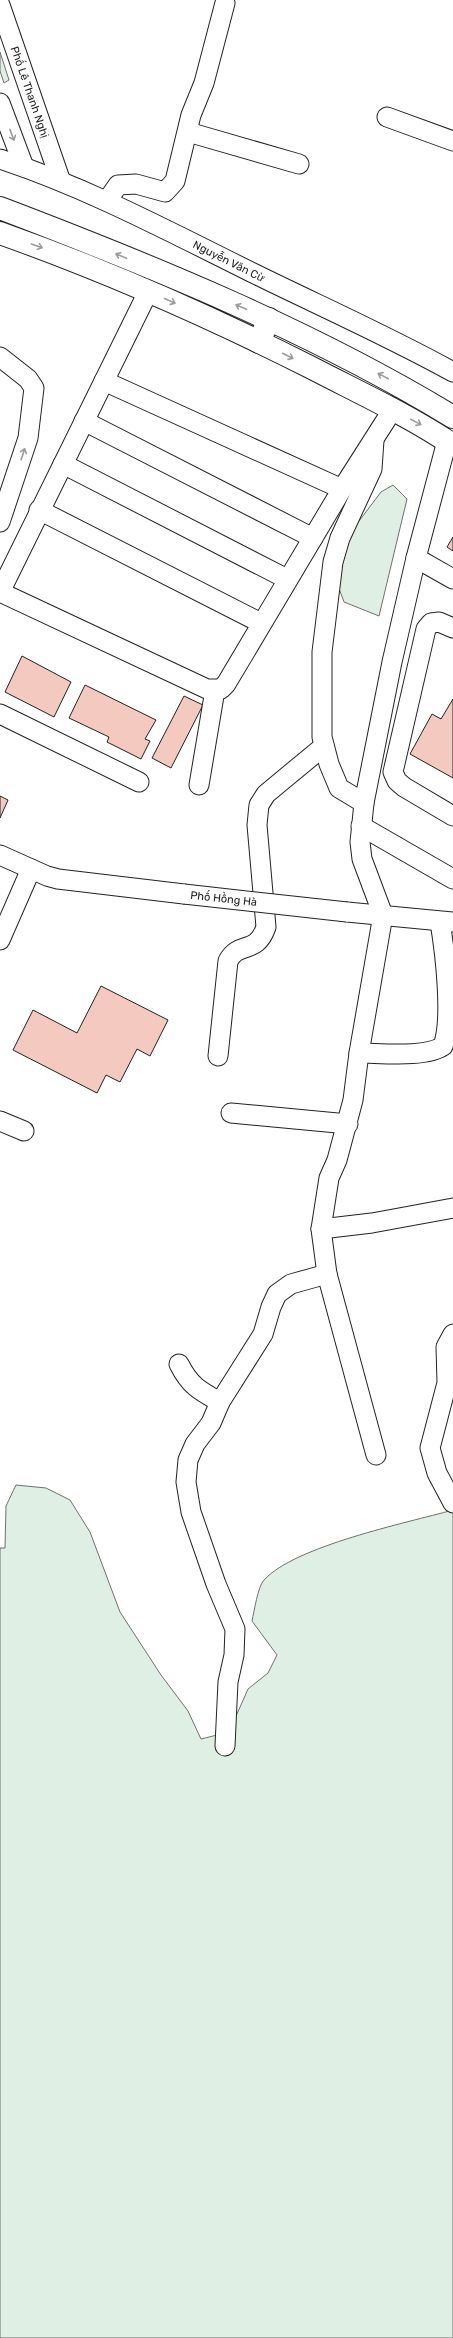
<svg xmlns="http://www.w3.org/2000/svg" width="453" height="2338" viewBox="0 0 453 2338" font-family="Rubik,sans-serif">
<style>
.green{fill:#e0efe3;stroke:#6f6f6f}
.building{fill:#f3c9c0;stroke:#222}
.lines{fill:none;stroke-linecap:round;stroke-linejoin:round}
.minor-casing{stroke:#222;stroke-width:21}
.major-casing{stroke:#222;stroke-width:24}
.highway-casing{stroke:#222;stroke-width:24}
.minor{stroke:#fff;stroke-width:19}
.major{stroke:#fff;stroke-width:22}
.highway{stroke:#fff;stroke-width:22}
.minor-bridge-casing{stroke:#222;stroke-width:21;stroke-linecap:butt}
.minor-bridge{stroke:#fff;stroke-width:19}
.oneway{stroke:#9c9c9c}
.labels{text-anchor:middle;dominant-baseline:central;stroke-width:3;stroke-linejoin:round;paint-order:stroke}
.street-label{font-size:11px;fill:#222;stroke:#fff}
</style>
<rect width="100%" height="100%" fill="#fff"/>
<path class="green" d="M0,52L9,80L4,83L0,71Z
M393,485L407,499L379,616L344,602L337,583L350,533L381,492Z
M16,1485L46,1488L70,1500L90,1532L120,1612L161,1675L188,1711L201,1739L229,1732L248,1689L268,1673L277,1655L252,1621C254,1612 258,1586 264,1580C295,1546 406,1523 453,1510V2338H0V1548H5L6,1506Z"/>
<path class="building" d="M453,537V551L447,547Z
M22,656L71,682L54,717L5,692Z
M85,685L156,720L145,739L150,741L141,759L107,742L109,737L69,718Z
M184,696L203,705L171,768L152,758Z
M453,699V778L410,754L432,714L441,719Z
M0,796L8,800L0,818Z
M101,986L168,1020L150,1056L137,1049L120,1082L106,1075L97,1093L13,1050L33,1010L77,1033Z"/>
<g class="lines">
<g class="minor-casing">
<g id="minor">
<path id="s1" d="M0,5L60,179"/>
<path d="M0,103L24,167"/>
<path d="M387,117L453,141"/>
<path d="M188,132L299,164"/>
<path id="s2" d="M0,159C88,188 170,232 253,273C320,306 388,336 453,372"/>
<path d="M107,201L118,185L136,184L165,192L175,181L191,115L204,83L225,3"/>
<path d="M0,357L28,379L34,388L28,438L0,522"/>
<path d="M104,381L342,489"/>
<path d="M84,421L313,538"/>
<path d="M63,464L287,579"/>
<path d="M39,510L261,623"/>
<path d="M416,558L453,579"/>
<path d="M0,592L207,689H221L226,684L342,489L393,409"/>
<path d="M0,592L148,292"/>
<path d="M453,628L439,622L431,623L426,629L393,772L397,781L404,787L453,816"/>
<path d="M0,714L139,782"/>
<path d="M199,785L215,690"/>
<path d="M364,803L339,788L329,764L322,737V652L333,562L340,538L372,469L374,440"/>
<path d="M361,826L453,879"/>
<path d="M0,855L47,876L58,879L184,894"/>
<path d="M347,912L452,922"/>
<path d="M0,940L31,869"/>
<path d="M359,1053C380,1053 426,1058 443,1046C453,1019 445,952 440,922"/>
<path d="M218,1056L228,961C239,940 256,956 266,927L257,825L259,805L266,794L324,746"/>
<path d="M231,1113L348,1124"/>
<path d="M0,1121L24,1131"/>
<path d="M321,1229L372,1223L453,1208"/>
<path d="M453,1334L446,1347L447,1383L430,1448L437,1473L453,1503"/>
<path d="M179,1364C190,1386 200,1391 220,1402"/>
<path d="M376,1455L327,1274L321,1229L329,1178L337,1160L353,1100L359,1053L383,915L362,859L360,842L364,803L392,662L416,558L447,441"/>
<path d="M225,1746L228,1682L234,1655L235,1629L216,1584L191,1512L186,1482L188,1460L195,1444L211,1423L220,1402L263,1334L271,1307L277,1294L291,1284L327,1274"/>
</g>
</g>
<g class="major-casing">
<path id="major" d="M0,208C155,267 311,331 453,417
M0,233C107,271 211,317 312,368C360,393 408,415 453,445"/>
</g>
<g class="highway-casing">
<path id="highway" d="M259,342L269,319"/>
</g>
<use href="#minor" class="minor"/>
<use href="#major" class="major"/>
<use href="#highway" class="highway"/>
<g class="minor-bridge-casing">
<g id="minor-bridge">
<path id="s3" d="M184,894L347,912"/>
</g>
</g>
<use href="#minor-bridge" class="minor-bridge"/>
</g>
<defs><path id="oneway-shaft" d="M-6 0H5M1.5-3L5.5 0L1.5 3" fill="none" stroke-width="1.6" stroke-linecap="round" stroke-linejoin="round"/></defs>
<g class="oneway">
<use href="#oneway-shaft" transform="translate(12 135) rotate(70)"/>
<use href="#oneway-shaft" transform="translate(37 246) rotate(19)"/>
<use href="#oneway-shaft" transform="translate(121 256) rotate(-157)"/>
<use href="#oneway-shaft" transform="translate(170 301) rotate(24)"/>
<use href="#oneway-shaft" transform="translate(241 307) rotate(-157)"/>
<use href="#oneway-shaft" transform="translate(288 356) rotate(27)"/>
<use href="#oneway-shaft" transform="translate(383 376) rotate(-152)"/>
<use href="#oneway-shaft" transform="translate(416 422) rotate(28)"/>
<use href="#oneway-shaft" transform="translate(23 454) rotate(-72)"/>
</g>
<g class="labels">
<g class="street-label">
<text stroke="none"><textPath href="#s1" startOffset="92">Phố Lê Thanh Nghị</textPath></text>
<text stroke="none"><textPath href="#s2" startOffset="251">Nguyễn Văn Cừ</textPath></text>
<text stroke="none"><textPath href="#s3" startOffset="40">Phố Hồng Hà</textPath></text>
</g>
</g>
</svg>
